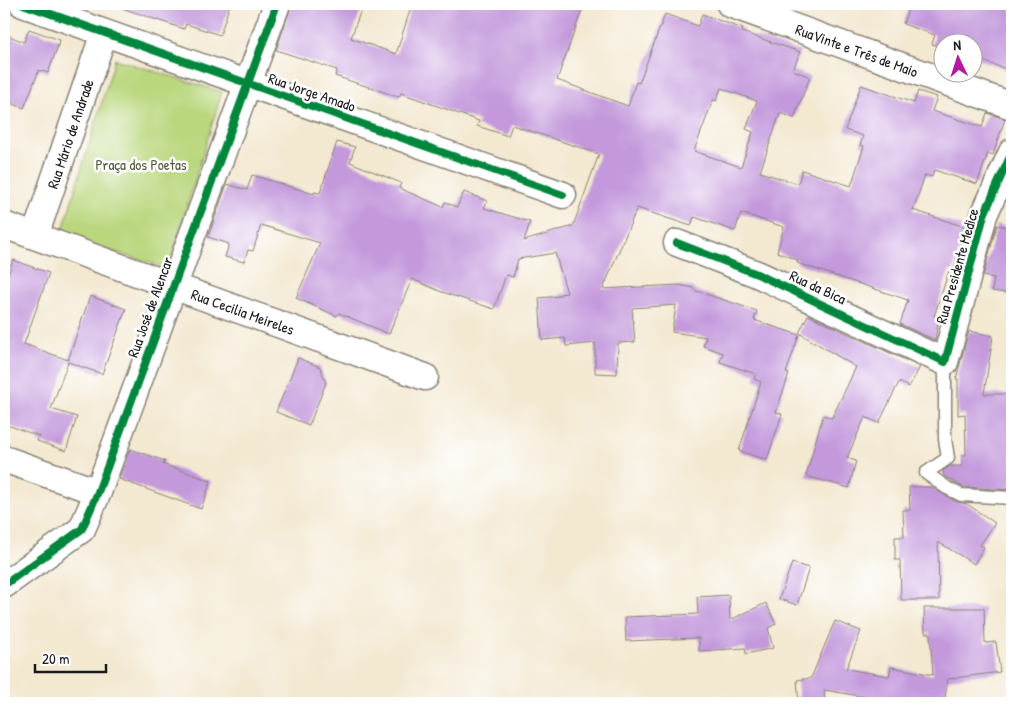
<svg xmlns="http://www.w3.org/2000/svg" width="1016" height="707" viewBox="0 0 1016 707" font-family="'Patrick Hand',sans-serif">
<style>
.green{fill:#bad77e;stroke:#6b7a4d}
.building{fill:#c399dc;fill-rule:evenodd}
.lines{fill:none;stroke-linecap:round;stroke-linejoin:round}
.service-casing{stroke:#888276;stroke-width:15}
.minor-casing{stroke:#888276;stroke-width:29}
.service{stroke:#fff;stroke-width:12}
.minor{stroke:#fff;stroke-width:26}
.cycleway-casing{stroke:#fff;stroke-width:11}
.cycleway{stroke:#00873e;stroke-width:8}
.labels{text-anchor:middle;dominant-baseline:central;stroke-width:5;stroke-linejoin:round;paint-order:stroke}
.street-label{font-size:15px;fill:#1c1c1c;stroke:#fff}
.park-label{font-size:15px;fill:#535d3e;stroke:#fff}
</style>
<rect width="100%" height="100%" fill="#fff"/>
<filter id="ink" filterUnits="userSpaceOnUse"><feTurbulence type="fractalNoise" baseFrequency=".02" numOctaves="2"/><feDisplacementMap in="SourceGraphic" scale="10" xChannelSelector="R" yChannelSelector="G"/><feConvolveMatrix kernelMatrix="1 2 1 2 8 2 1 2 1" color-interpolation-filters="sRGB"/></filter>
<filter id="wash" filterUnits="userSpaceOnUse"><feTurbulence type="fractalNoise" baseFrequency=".0096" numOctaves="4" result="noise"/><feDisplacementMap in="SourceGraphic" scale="20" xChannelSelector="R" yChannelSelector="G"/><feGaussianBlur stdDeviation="1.12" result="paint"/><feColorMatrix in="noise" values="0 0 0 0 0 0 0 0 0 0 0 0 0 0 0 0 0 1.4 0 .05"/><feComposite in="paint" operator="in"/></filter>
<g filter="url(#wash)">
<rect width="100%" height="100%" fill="#f3e8d0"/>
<path class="green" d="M115,59L222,92L168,268L61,236Z"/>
<g id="blocks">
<path class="building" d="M120,4H230L220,35L186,24L184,29L119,7Z
M292,4H363L351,38L396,54L412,4H584L557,80L628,106L636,82L639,83L665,14L698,26L702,14L743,29L742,32L800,52L793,70L810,77L794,118L780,113L760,172L798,184L802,170L851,186L864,146L860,145L863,136L845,130L861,85L914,103L918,91L937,97L932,111L982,127L987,113L1005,119L993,155L988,153L977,184L934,170L932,177L925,175L913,210L965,227L953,272L949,271L934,316L939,317L935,340L900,324L908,300L797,263L798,260L777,252L784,227L741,213L735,231L694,217L691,226L637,208L603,289L679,285L694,288V290L757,311L754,320L799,335L786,373L789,374L776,412L782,414L767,460L739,451L761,382L754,379L756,374L720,362L723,353L703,346L706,337L672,332L676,305L632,308L635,342L618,343L617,374L595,373V343L566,346L565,338L542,340L539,298L560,296V294L567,293L555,253L518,259L513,277L506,275L494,309L442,292L412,279L389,334L339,313L337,316L296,298L320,243L261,225L253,251L248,250L244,262L225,257L229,244L208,237L227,184L247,190L252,175L314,194V192L320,193L337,142L355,147L350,162L401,183L399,188L443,207L445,202L457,207L464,192L487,201L484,208L530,222L524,241L573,226L599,154L512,125L508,136L477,126L479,121L401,93L399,97L335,76L337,70L276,50ZM721,88L757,101L746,129L753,132L741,167L694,151L713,100L716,101Z
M910,4H1012V71L974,58V42H944V48L932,44L935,35L903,24Z
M29,29L60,40L48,73L39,70L24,108L4,101V34L24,42Z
M997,225L1012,228V294L992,291L994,278L983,276Z
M13,260L49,273L24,344L68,360L90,296L126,309L102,374L68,362L51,409L77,417L66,451L37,441L39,436L4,424V287Z
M808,315L920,367L909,387L899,382L879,423L865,417L847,458L856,461L849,488L806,476L823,415L832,418L856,367L799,333Z
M969,331L993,336L984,394H1012V490L963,487L944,476L943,471L950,466H962V455H966L965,414L958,415V379H956Z
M298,358L320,367L326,383L309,425L276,412Z
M130,449L165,461L163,464L211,481L201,509L119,479Z
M909,487H931L957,502L967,504L995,523L980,545L984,547L974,564L938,542L939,600H901L900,560H895V537H904L903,510H910Z
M792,563L809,568L797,605L779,599Z
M729,595L730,620L766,603L776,624L768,628L773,648L746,654L745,648L699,651V638L626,641L625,617L698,614L697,597Z
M924,608H984L985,643L996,642L1000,672L948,679L944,703H883L884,700L824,690L825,703H799L797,680L811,678L835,621L861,631L846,669L889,676L891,667L933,675L930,633H925Z"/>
</g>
</g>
<g filter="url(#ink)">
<use href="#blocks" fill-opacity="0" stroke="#888276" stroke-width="1"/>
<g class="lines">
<g class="service-casing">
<path id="service" d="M945,362V439L948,458L926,473L947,488L961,495L1012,498"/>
</g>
<g class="minor-casing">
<g id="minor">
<path d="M23,4L563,195"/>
<path id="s1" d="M730,4L1012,106"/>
<path id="s2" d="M4,225L425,377"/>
<path id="s3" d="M35,236L104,33"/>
<path d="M677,243L757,274L945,362L984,215L1012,152"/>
<path d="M4,459L98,492"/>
<path d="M4,585L82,529L98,492L277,4"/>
</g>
</g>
<use href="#service" class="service"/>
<use href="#minor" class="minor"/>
<g class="cycleway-casing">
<path id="cycleway" d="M23,4L563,195
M677,243L757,274L945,362L984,215L1012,152
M4,585L82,529L98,492L277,4"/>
</g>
<use href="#cycleway" class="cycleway"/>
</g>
</g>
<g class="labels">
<g class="street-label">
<text stroke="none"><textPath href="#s1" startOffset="135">RuaVinte e Três de Maio</textPath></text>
<text transform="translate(312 92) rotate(19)">Rua Jorge Amado</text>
<text stroke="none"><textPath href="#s3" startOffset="108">Rua Mário de Andrade</textPath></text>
<text transform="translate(957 266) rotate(-74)">Rua Presidente Medice</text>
<text transform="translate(818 287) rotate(25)">Rua da Bica</text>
<text transform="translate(150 307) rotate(-70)">Rua José de Alencar</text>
<text stroke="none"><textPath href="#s2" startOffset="254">Rua Cecilia Meireles</textPath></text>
</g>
<g class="park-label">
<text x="141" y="164">Praça dos Poetas</text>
</g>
</g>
<rect width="1016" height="707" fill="none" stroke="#fff" stroke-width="20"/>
<g transform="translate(958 58) rotate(356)"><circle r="24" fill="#ffffff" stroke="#a4a4a4"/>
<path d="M0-4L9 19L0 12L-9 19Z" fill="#b5179e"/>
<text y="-8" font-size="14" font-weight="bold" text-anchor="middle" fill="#1c1c1c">N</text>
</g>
<path d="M35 664v8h71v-8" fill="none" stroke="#1c1c1c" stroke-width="2.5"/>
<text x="42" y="664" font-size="15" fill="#1c1c1c" stroke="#ffffff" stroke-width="4" paint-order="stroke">20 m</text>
</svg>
